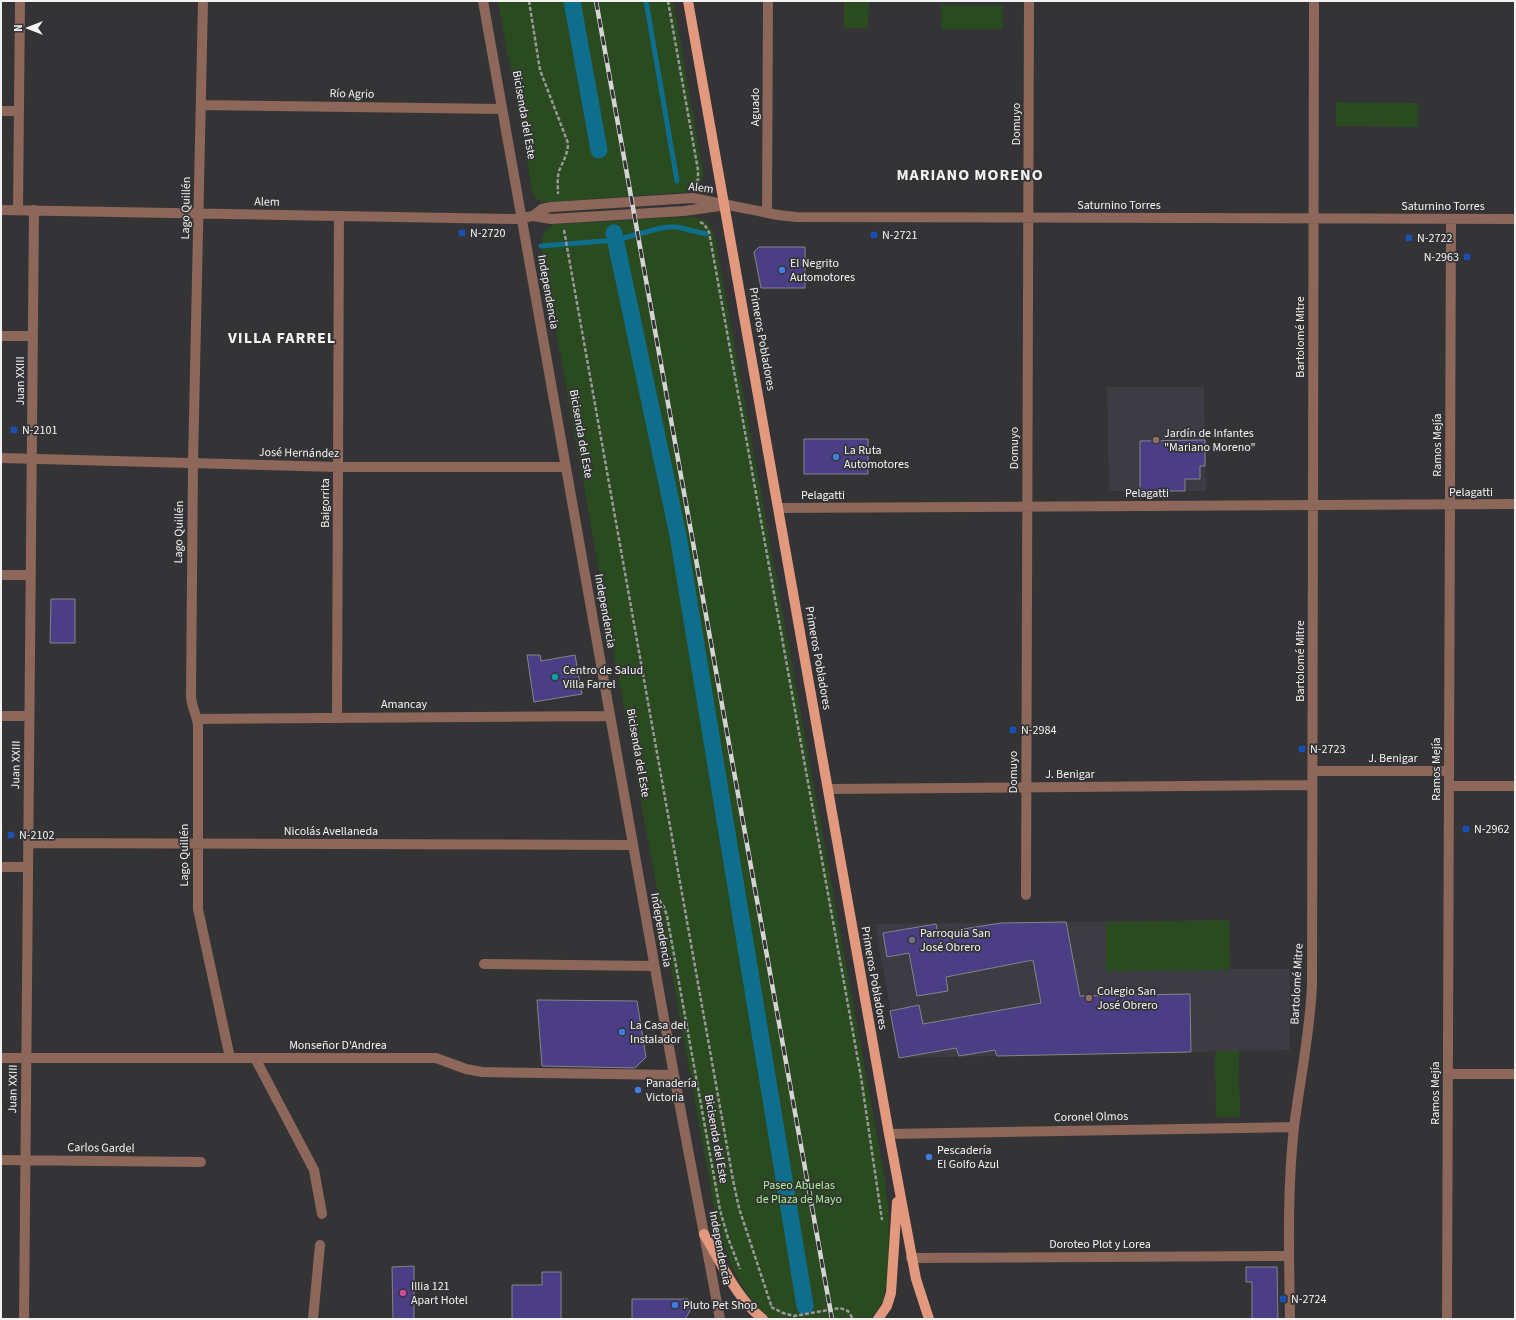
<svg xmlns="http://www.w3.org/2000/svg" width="1516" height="1320" viewBox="0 0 1516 1320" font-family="'Source Sans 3',sans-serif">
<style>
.built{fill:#3d3b44}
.green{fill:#2a4a20}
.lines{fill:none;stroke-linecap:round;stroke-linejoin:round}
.stream{stroke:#0e6e8b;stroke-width:5}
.canal{stroke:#0e6e8b;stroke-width:17}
.building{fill:#4b3e85;stroke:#858588}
.path{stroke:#99999b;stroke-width:2.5;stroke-dasharray:4 2;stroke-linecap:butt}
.minor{stroke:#8c675a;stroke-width:10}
.major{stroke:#e3997d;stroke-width:10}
.rail-casing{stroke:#d4d4d5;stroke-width:4.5}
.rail{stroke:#343336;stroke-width:3;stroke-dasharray:9;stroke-linecap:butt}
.transit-dot{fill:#1a4fb4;stroke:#343336;stroke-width:1.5}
.shop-dot{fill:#3f7fe0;stroke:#343336;stroke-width:1.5}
.education-dot{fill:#8d6e63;stroke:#343336;stroke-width:1.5}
.culture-dot{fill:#0f9aa8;stroke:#343336;stroke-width:1.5}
.worship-dot{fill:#6b7280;stroke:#343336;stroke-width:1.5}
.hotel-dot{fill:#d1479c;stroke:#343336;stroke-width:1.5}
.labels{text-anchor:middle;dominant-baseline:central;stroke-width:3.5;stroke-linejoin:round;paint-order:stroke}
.street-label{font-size:12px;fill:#f3f3f4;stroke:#343336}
.poi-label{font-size:12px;fill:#f3f3f4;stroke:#343336;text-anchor:start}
.park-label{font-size:12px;fill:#a9f192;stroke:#343336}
.district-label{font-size:16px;font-weight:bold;letter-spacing:1px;fill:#f3f3f4;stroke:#343336}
</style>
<rect width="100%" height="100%" fill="#343336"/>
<path class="built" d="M1107,387H1204L1206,491H1109Z
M1229,920L1230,969H1290V1050L899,1058L875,924Z"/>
<path class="green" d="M498,1H673L703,170V177L699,187L690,192L547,202C535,202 533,195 531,184Z
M844,1H869L868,28H844Z
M941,5L1003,6V29H941Z
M1336,102L1418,103V127L1336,126Z
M689,217C704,217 711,223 715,237L885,1180L889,1218L888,1276L883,1302L870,1319H771C742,1297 729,1263 718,1229L543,259C541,245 539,231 555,224Z
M1229,920L1230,970L1106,971V922Z
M1215,1051H1239L1240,1117H1216Z"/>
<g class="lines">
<path class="stream" d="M646,1L677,181
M541,246L616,240L661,228L669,227H677L706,234"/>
<path class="canal" d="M572,1L599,150
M614,233L678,535L805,1306"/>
</g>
<path class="building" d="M759,247H805V288H761L754,252Z
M804,439H868V474H804Z
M1205,440V466H1200V479H1185V491H1140V441Z
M51,599H75V643H50Z
M527,655H540L541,661L575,655L582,694L534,702Z
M1066,922L1080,996L1190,994L1191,1052L997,1056L995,1050L959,1056L956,1048L899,1058L890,1011L919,1005L923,1024L1041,1003L1033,960L946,977L948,991L917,996L909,953L887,957L883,933L936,924L938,933L1001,923Z
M537,1000L637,1001L646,1057L635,1068L542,1066Z
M414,1266V1319H393L392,1267Z
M1246,1267H1277L1278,1319H1252V1282H1246Z
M542,1272H561V1319H512V1285H542Z
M632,1299H688L690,1311L685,1319H632Z"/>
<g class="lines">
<path class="path" d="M529,1L540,70L568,143C568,154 563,161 559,171C557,178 558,187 558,194
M668,1L698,170V180L692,185
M700,222L704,224L709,232L861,1077L882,1220
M564,230L733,1180L739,1208L772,1308
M656,895L664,907L667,916L720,1210L728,1238L740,1269
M771,1307L783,1313L794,1316L840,1308L848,1311L853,1319"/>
<path class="minor" d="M203,1L193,463L191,696C191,706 197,715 198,725V909L230,1058
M483,1L674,1075L720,1319
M201,105L502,109
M1,111H19
M1,210L516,219L533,216L542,209L551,207L693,198L778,215L796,217L1515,219
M18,210L20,1
M767,213L768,1
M533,216L551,219L684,211L720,206
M1,336H33
M1,458L338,467H566
M779,508L1515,504
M1,575H31
M1,716H29
M337,718L339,216
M197,719L610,716
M1312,771H1449
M1449,786H1515
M828,789L1312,785
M28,843L633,845
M1,867H28
M1026,895L1029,1
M484,964L654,966
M1,1058H436L466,1069L482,1072L674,1075
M255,1058L314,1170L322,1214
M1448,1074H1515
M889,1134L1294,1127
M1,1160L201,1162
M911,1258L1289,1256
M24,1319L34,210
M313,1319L320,1245
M1290,1319C1289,1255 1287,1191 1294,1127C1300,1080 1310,1033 1312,985L1314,1
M1447,1319L1451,219"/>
<path class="major" d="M688,1L889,1134L916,1279L929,1319
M704,1234C720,1261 738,1301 763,1319
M878,1319L887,1306L891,1293L897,1202"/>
<g class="rail-casing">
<path id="rail" d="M596,1L832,1319"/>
</g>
<use href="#rail" class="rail"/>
</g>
<g class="transit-dot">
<rect x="458" y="229" width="8" height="8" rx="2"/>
<rect x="870" y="231" width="8" height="8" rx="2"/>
<rect x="1405" y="234" width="8" height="8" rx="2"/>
<rect x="1463" y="253" width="8" height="8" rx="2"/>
<rect x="10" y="426" width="8" height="8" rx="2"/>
<rect x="1009" y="726" width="8" height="8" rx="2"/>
<rect x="1298" y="745" width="8" height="8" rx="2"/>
<rect x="1462" y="825" width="8" height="8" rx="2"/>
<rect x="7" y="831" width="8" height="8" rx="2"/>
<rect x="1279" y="1295" width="8" height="8" rx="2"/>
</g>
<g class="shop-dot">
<circle cx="782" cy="270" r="4"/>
<circle cx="836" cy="457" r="4"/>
<circle cx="622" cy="1032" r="4"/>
<circle cx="638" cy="1090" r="4"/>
<circle cx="929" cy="1157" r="4"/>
<circle cx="675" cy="1305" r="4"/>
</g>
<g class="education-dot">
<circle cx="1156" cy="440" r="4"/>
<circle cx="1089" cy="998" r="4"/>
</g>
<circle class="culture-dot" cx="555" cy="677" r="4"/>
<circle class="worship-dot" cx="912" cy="940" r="4"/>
<circle class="hotel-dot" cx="403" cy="1293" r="4"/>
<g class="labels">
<g class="street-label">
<text transform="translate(352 94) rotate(1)">Río Agrio</text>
<text transform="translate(755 107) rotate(-90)">Aguado</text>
<text transform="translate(524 115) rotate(80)">Bicisenda del Este</text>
<text transform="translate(1016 124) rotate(-90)">Domuyo</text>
<text transform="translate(701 188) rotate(7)">Alem</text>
<text transform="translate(267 202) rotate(1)">Alem</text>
<text x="1119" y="205">Saturnino Torres</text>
<text x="1443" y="206">Saturnino Torres</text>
<text transform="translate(186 208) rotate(-89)">Lago Quillén</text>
<text transform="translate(548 292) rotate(80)">Independencia</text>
<text transform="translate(1300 337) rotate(-90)">Bartolomé Mitre</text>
<text transform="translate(762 339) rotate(80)">Primeros Pobladores</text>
<text transform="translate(20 381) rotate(-90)">Juan XXIII</text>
<text transform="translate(581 434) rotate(80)">Bicisenda del Este</text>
<text transform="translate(1437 445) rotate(-90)">Ramos Mejía</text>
<text transform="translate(1014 448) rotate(-90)">Domuyo</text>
<text transform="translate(299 453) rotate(1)">José Hernández</text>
<text x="1471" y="492">Pelagatti</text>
<text x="1147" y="493">Pelagatti</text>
<text x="823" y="495">Pelagatti</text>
<text transform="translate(325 503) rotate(-90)">Baigorrita</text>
<text transform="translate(179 532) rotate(-89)">Lago Quillén</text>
<text transform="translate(605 611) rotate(80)">Independencia</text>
<text transform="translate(818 658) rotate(80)">Primeros Pobladores</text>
<text transform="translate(1300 661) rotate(-90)">Bartolomé Mitre</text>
<text x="404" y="704">Amancay</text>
<text transform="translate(638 753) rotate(80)">Bicisenda del Este</text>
<text x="1393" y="758">J. Benigar</text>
<text transform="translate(16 765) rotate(-89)">Juan XXIII</text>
<text transform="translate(1436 769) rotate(-90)">Ramos Mejía</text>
<text transform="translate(1013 772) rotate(-90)">Domuyo</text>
<text x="1070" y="774">J. Benigar</text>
<text x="331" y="831">Nicolás Avellaneda</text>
<text transform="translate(184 855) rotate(-90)">Lago Quillén</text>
<text transform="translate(661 930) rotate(80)">Independencia</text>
<text transform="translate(874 978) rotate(80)">Primeros Pobladores</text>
<text transform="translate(1297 984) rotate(-87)">Bartolomé Mitre</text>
<text x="338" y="1045">Monseñor D'Andrea</text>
<text transform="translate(13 1089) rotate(-89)">Juan XXIII</text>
<text transform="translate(1435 1093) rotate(-90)">Ramos Mejía</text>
<text transform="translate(1091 1117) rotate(-1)">Coronel Olmos</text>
<text transform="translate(716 1139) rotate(80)">Bicisenda del Este</text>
<text transform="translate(101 1148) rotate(1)">Carlos Gardel</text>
<text x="1100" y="1244">Doroteo Plot y Lorea</text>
<text transform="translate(720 1248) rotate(79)">Independencia</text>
</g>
<g class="poi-label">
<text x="470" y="233">N-2720</text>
<text x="882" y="235">N-2721</text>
<text x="1417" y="238">N-2722</text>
<text x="1459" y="257" text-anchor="end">N-2963</text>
<text x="790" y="263">El Negrito<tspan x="790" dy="14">Automotores</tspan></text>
<text x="22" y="430">N-2101</text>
<text x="1164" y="433">Jardín de Infantes<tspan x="1164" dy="14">"Mariano Moreno"</tspan></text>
<text x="844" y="450">La Ruta<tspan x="844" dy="14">Automotores</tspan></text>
<text x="563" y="670">Centro de Salud<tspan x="563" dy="14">Villa Farrel</tspan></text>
<text x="1021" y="730">N-2984</text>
<text x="1310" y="749">N-2723</text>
<text x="1474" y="829">N-2962</text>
<text x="19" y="835">N-2102</text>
<text x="920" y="933">Parroquia San<tspan x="920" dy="14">José Obrero</tspan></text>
<text x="1097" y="991">Colegio San<tspan x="1097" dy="14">José Obrero</tspan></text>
<text x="630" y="1025">La Casa del<tspan x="630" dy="14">Instalador</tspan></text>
<text x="646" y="1083">Panadería<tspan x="646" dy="14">Victoria</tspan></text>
<text x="937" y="1150">Pescadería<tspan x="937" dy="14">El Golfo Azul</tspan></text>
<text x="411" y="1286">Illia 121<tspan x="411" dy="14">Apart Hotel</tspan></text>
<text x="1291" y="1299">N-2724</text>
<text x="683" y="1305">Pluto Pet Shop</text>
</g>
<g class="park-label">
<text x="799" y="1185">Paseo Abuelas<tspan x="799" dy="14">de Plaza de Mayo</tspan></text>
</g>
<g class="district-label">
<text x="970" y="175">MARIANO MORENO</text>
<text x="282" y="338">VILLA FARREL</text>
</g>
</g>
<rect width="1516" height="1320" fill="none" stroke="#f3f3f4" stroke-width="4"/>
<g transform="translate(28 28) rotate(270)" stroke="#343336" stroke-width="3" paint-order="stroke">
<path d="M0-3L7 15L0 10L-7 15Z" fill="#f3f3f4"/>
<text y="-6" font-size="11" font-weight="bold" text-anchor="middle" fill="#f3f3f4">N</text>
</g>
</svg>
